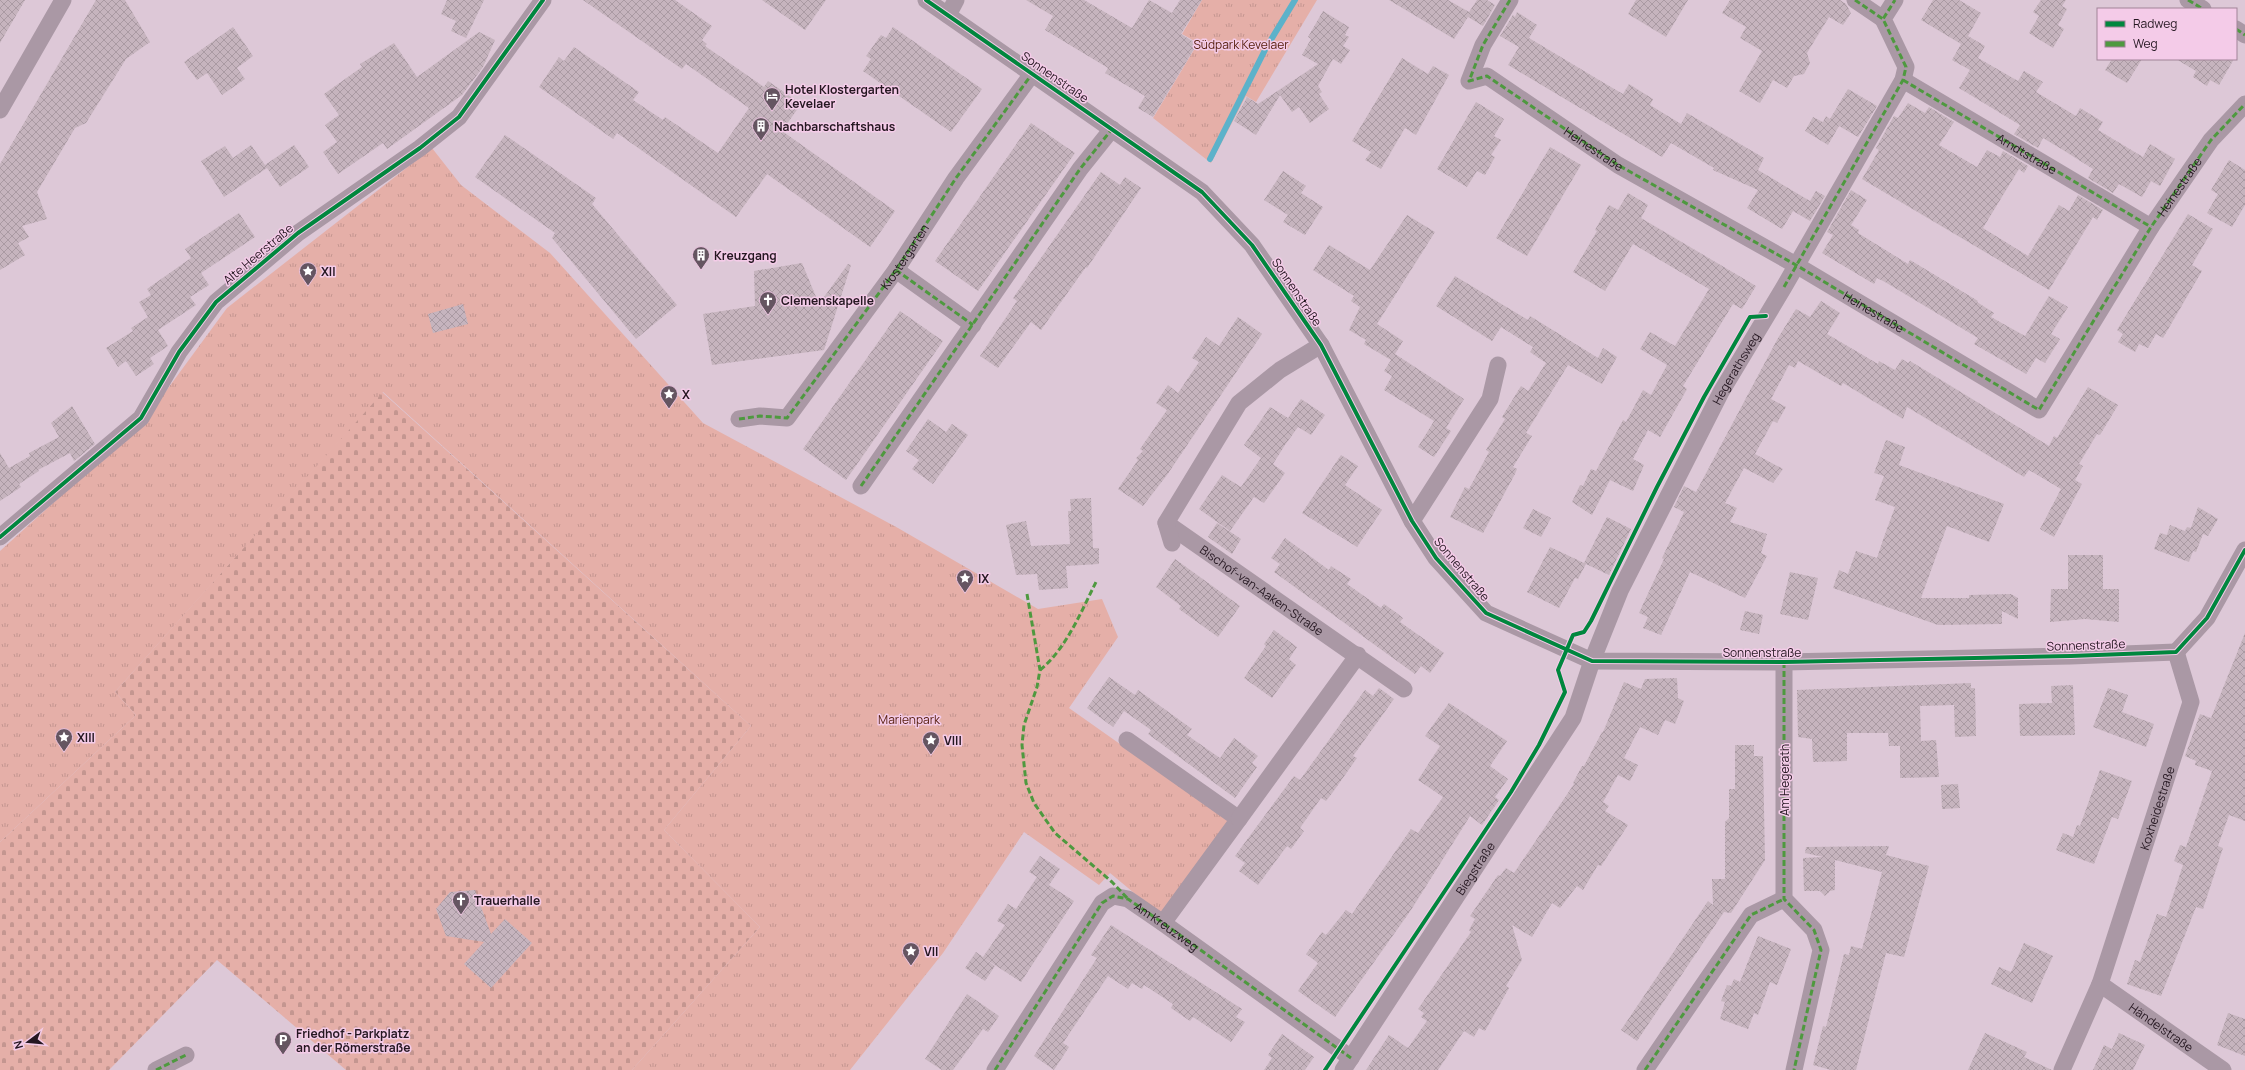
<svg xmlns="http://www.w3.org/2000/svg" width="2245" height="1070" viewBox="0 0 2245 1070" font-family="Manrope,sans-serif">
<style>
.cemetery{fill:url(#cemetery-stones)}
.park{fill:url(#park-tufts)}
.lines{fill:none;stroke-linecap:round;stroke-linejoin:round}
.stream{stroke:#5cb2ca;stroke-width:6}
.building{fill:url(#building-cross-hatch)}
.minor{stroke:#aa98a5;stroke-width:17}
.quiet{stroke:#4e993f;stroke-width:3;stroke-dasharray:6 3;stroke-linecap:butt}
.cycleway-casing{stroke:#f4cbe8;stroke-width:6}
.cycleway{stroke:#00873e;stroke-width:4}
.labels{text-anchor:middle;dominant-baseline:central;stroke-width:3;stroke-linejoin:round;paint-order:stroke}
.park-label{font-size:12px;fill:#582110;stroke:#f4cbe8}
.street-label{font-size:12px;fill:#251721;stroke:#f4cbe8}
.poi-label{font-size:12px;font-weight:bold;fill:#251721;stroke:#f4cbe8;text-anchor:start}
</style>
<defs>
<pattern id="cemetery-stones" width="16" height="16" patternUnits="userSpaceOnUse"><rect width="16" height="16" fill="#e5afa8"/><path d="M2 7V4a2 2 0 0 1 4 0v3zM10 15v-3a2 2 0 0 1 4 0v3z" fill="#c49690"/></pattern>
<pattern id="park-tufts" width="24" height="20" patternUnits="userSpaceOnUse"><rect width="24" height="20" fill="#e5afa8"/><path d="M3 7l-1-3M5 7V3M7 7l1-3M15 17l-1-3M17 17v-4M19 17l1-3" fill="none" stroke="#c49690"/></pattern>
<pattern id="building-cross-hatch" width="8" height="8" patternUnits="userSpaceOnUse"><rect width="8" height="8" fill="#c6b4be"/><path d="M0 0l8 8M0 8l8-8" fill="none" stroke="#aa9aa3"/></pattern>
</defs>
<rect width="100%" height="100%" fill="#ddc8d7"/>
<path class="cemetery" d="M382,392L751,726L664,830L760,927L632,1070H346L217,960L109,1070H0V842L136,715L115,692Z"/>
<path class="park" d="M1202,0H1317L1256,102L1246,96L1211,163L1153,118L1198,43L1182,34Z
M432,148L461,185L550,253L703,423L898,528L1038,609L1102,599L1118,637L1069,708L1229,821L1163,917L1110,873L1099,885L1024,832L943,953L850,1070H632L760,927L664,830L751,726L383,392L115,692L136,715L0,842V551L144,421L227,308Z"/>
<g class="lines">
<path class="stream" d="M1210,159L1266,48L1295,0"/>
</g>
<path class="building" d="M0,0H25L0,43Z
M96,0H125L150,42L126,59L86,123L75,128L37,192L47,219L22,226L29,237L18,243L25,255L0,270V164Z
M447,0H484L466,38L451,31L456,21L441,14Z
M583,0H675L712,26L702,40L707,44L705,46L764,87L768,81L801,104L782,131L895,211L870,247L767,174L736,217L617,133L613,139L539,87L559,57L564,61L574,47L639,92L633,100L663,120L665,117L718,153L749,108L686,64L682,69Z
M762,0H826L805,30Z
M1026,0H1084L1132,28L1149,0L1172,13L1180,0H1202L1181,34L1197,44L1153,117L1138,108L1145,96L1105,73L1108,68L1045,30L1053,16Z
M1389,0H1448L1469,12L1477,0H1487L1495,5L1483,26L1468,17L1454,39Z
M1636,0H1688L1666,37L1628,14Z
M1730,0H1840L1846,4L1851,13L1843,25L1829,17L1807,53L1810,63L1804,74L1794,76L1787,88L1773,80L1760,103L1739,91L1762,51L1740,38L1746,27L1722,13Z
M1933,0H1959L1981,13L1968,36L1985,46L1978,58L2018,81L2024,71L2043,82L2036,92L2076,116L2080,108L2103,122L2098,130L2143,157L2150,144L2175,159L2160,186L2151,181L2142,197L2119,184L2113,193L2088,178L2093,169L2063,150L2043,138L2038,148L2014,134L2020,125L1959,88L1970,70L1952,60L1961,44L1921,20Z
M2041,0H2066L2062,6L2067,9L2058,25L2064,29L2053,48L2029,33L2039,16L2033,12Z
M1323,11L1349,27L1345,35L1349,37L1343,46L1350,50L1341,64L1333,59L1318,86L1322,92L1319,94L1329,109L1310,123L1299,107L1292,112L1280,95L1256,135L1234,121L1247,97L1258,104L1318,64L1302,55L1311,39L1308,37Z
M1517,12L1537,25L1529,38L1604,83L1623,94L1629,84L1653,99L1650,105L1681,124L1687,113L1764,158L1758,170L1810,201L1816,191L1825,196L1810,221L1793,211L1782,229L1747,208L1758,190L1713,170L1714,168L1671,143L1662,157L1508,65L1519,47L1500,36L1513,15L1515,17Z
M233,27L253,56L237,68L245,79L222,95L207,73L197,80L184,62Z
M893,27L982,89L951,132L863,71L871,59L866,56L881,35L886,38Z
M479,32L495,40L483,67L462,95L387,149L383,143L338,174L323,152L337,142L325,125L339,115L324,94L362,67L360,64L394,43L417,77Z
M1402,58L1428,74L1433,66L1449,75L1416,135L1405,128L1381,169L1365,160L1371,152L1352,141Z
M2112,59H2142L2127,83L2105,70Z
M2176,59H2234L2219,85L2210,80L2207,86L2193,77L2196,71Z
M1848,89L1877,106L1858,137L1839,126L1828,145L1805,131L1813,117L1823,122L1826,116L1830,119Z
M1476,102L1504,119L1494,136L1501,140L1491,155L1495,157L1485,175L1477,171L1467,187L1437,169Z
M1908,103L1925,113L1929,107L1954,122L1939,145L1977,167L1987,150L2000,157L2003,151L2028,166L2024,173L2019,169L1983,228L2028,256L2059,205L2069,211L2078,195L2103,210L2097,220L2093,217L2049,290L1862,179L1879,150L1876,148L1894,116L1898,118Z
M1031,123L1075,153L978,291L935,261Z
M505,135L596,198L592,204L677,305L636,339L552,238L555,233L475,177Z
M251,145L265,165L294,145L309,167L280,187L267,168L224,197L201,161L225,146L233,158Z
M1550,147L1581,165L1527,256L1496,238Z
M2229,160L2245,170V205L2232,227L2207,213L2218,194L2211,190Z
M1283,171L1306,186L1301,193L1323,207L1305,235L1283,222L1288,215L1264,200Z
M1101,172L1120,185L1125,177L1141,188L1087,268L1086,267L1041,330L1031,322L998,368L980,356L1017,301L1013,298Z
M1851,190L1867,200L1851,225L1859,230L1858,233L1908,264L1910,260L1978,301L1977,302L1994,313L1991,317L2025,336L2049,296L2068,307L2051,334L2060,339L2045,363L2036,358L2026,374L1974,344L1978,338L1885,282L1877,278L1874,284L1822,253L1833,235L1827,232Z
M1628,193L1648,205L1641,218L1756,286L1742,309L1733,304L1683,386L1687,389L1660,437L1648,430L1633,459L1644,465L1633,491L1610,480L1592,515L1572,502L1580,485L1583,486L1591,469L1596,471L1623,420L1626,422L1643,390L1651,395L1667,365L1640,349L1650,332L1675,346L1709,289L1633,244L1605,291L1573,272L1597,231L1595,230L1609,205L1618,210Z
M239,213L255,237L201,273L209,285L190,297L196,305L158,330L168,346L150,358L154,364L136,376L126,361L118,367L106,348L133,331L131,328L148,317L139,302L151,295L147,289L191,258L185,249Z
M2188,214L2213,229L2192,265L2202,271L2163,338L2156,334L2148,348L2139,344L2135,352L2118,342L2123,334L2117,330Z
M1407,215L1435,232L1377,324L1403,341L1395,354L1464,399L1446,428L1451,431L1434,457L1418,447L1434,421L1384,390L1392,376L1384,371L1391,360L1364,344L1366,340L1349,330L1360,307L1351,301L1354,296L1313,270L1329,245L1370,270Z
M802,263L819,304L848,264L851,265L824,350L712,365L703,314L755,306L754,271Z
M1455,276L1528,320L1530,316L1598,358L1603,348L1617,357L1602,384L1568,365L1526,433L1532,436L1513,467L1517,469L1515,474L1483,533L1450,517L1465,487L1469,489L1489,452L1486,450L1505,419L1502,417L1521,386L1528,391L1546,363L1530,352L1533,347L1501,327L1492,341L1436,306Z
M1821,301L1840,313L1827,334L1878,364L1879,361L1895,370L1902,359L1908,363L1910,361L2049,446L2054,436L2057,438L2088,387L2118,405L2100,435L2097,434L2079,464L2083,466L2075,480L2082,484L2054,537L2040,529L2061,489L2029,470L2024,477L1907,407L1903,419L1843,383L1841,386L1798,361L1795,368L1789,365L1771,399L1786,407L1777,423L1773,421L1755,454L1783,469L1773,483L1744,468L1725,503L1737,508L1730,522L1767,534L1761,553L1767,556L1745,598L1690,572L1661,635L1643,628L1648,617L1639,613L1664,559L1662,558L1684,512L1674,507L1684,486L1696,492L1778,338L1796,309L1810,317Z
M463,304L468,324L433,333L428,314Z
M900,311L943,341L846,480L803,449Z
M1238,317L1262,334L1167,475L1143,506L1118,489L1138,460L1136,458L1143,451L1140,449L1167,410L1156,403L1168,385L1178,393L1199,362L1192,358L1206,337L1219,346Z
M1301,399L1325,415L1311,435L1298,427L1285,445L1273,464L1285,473L1264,503L1254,497L1230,531L1199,509L1222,475L1241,487L1261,458L1244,445L1270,407L1288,418Z
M72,406L95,444L74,461L70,453L38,470L39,471L19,484L21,487L0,501V453L9,468L30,456L29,453L59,437L51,423Z
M928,419L946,432L952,424L968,435L933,484L912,469L919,460L906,451Z
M1886,440L1905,447L1899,465L2004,504L1989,542L1947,526L1921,598H1969V595L2011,594L2018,598V619L2002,611V624L1938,625L1833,588L1839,570L1848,574L1856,551L1877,558L1884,537L1895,507L1875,500L1884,476L1874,473Z
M1341,455L1358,466L1345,485L1382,510L1357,547L1302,513Z
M1091,498L1093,548H1099V564L1066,566L1068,588L1039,590L1037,574L1016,575L1006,525L1026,521L1031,546L1070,544L1068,511H1071L1070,499Z
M2198,507L2218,519L2208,536L2203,534L2196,552L2193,551L2189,562L2154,549L2160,533L2167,535L2170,525L2185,531L2187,527L2191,528Z
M1533,509L1551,518L1541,537L1523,528Z
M1607,517L1631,529L1609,575L1586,564L1578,579L1575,578L1559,608L1527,592L1550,547L1584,563Z
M1217,523L1241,539L1232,554L1208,537Z
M1285,538L1329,570L1331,566L1351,579L1347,584L1381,608L1384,604L1394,611L1403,618L1400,622L1444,653L1430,673L1421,666L1415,674L1274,572L1280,564L1271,558Z
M2068,555H2103V589H2119V622L2085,619L2050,622L2051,589H2068Z
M1175,559L1240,606L1218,637L1179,609L1181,606L1156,587Z
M1790,572L1818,578L1808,620L1780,614Z
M1745,611L1763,615L1759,634L1740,630Z
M1274,630L1297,647L1289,659L1296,665L1272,698L1244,678L1266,646L1264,644Z
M2245,633V821L2229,815L2218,846L2223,848L2203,909L2196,907L2161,996L2127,984L2135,960L2140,962L2157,914L2166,917L2183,865L2174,861L2180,845L2186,847L2212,771L2195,765L2196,761L2185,756L2200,714L2211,718Z
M1109,677L1135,695L1138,690L1192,729L1187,735L1220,758L1234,738L1258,756L1252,763L1257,767L1235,798L1148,734L1151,730L1124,711L1113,727L1087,708Z
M1677,678L1678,698L1684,701L1675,724L1665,720L1658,735L1640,727L1624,758L1638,765L1630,781L1618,775L1603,802L1609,806L1605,811L1628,825L1601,866L1598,865L1583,890L1577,886L1560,908L1552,903L1532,937L1512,925L1522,960L1506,986L1509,988L1485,1031L1479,1028L1474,1037L1464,1031L1438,1070H1366L1389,1035L1408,1048L1427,1021L1421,1017L1424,1013L1418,1009L1471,932L1469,930L1475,919L1470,916L1498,875L1500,876L1506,868L1514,873L1574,784L1573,783L1582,766H1584L1602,732H1603L1624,682L1641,689L1645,679Z
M1971,683V688H1975L1976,736L1955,737L1954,705L1920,706L1921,741L1936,740L1939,777L1900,778V746H1889L1888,733H1847V761L1813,762L1812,739L1798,737L1797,690Z
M2073,685L2075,735L2020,736L2019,704L2052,703L2051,686Z
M1379,688L1394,699L1353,756L1357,758L1333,792L1326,801L1321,798L1300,828L1304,831L1291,849L1287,846L1258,885L1239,871L1245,863L1235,856L1294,776L1300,780L1365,690L1373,696Z
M2108,688L2128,695L2122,712L2154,724L2146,747L2093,727Z
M1449,703L1507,741L1490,766L1508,779L1495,797L1499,800L1482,825L1470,816L1411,910L1335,1017L1298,991L1318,963L1306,954L1322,932L1326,935L1346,910L1352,914L1411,829L1418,833L1443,797L1418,780L1440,746L1425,736Z
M1735,745H1754V756H1763L1765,860L1731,913L1724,912L1637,1041L1621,1030L1708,901L1713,905L1712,879H1725V822L1729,818V789H1735Z
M2100,770L2132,781L2118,819L2112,817L2094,864L2056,850L2063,833L2073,837L2077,825L2080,826Z
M1958,784L1960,808L1942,809L1941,785Z
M1889,846L1886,855L1929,866L1904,957L1886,953L1856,1070H1831L1813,1065L1823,1026L1826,1027L1844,954L1849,955L1851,946L1862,949L1882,872L1835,860V890L1830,891L1825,896L1820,891H1804L1803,858L1823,857L1805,853L1806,847Z
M1040,856L1060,869L1049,885L1074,901L1021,982L984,958L995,966L985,981L965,968L976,952L983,957L1005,925L997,921L1008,904L1016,909L1037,877L1029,872Z
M475,890L491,934L505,919L532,943L491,988L464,964L484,942L446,936L436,909L450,892Z
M1111,925L1242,1009L1236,1017L1245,1022L1231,1042L1193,1017L1190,1021L1171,1008L1173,1004L1144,985L1142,989L1132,983L1128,989L1108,976L1063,1043L1069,1047L1054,1070L1034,1056L1097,958L1091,955Z
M1758,936L1791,949L1777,985L1770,982L1758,1015L1754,1013L1748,1029L1720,1019L1725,1002L1721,1001L1727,985L1731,986L1734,979L1740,982Z
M2024,943L2053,956L2032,1003L1991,984L1999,967L2011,972Z
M967,994L999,1016L988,1032L983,1029L953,1070H942L925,1059Z
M2228,1013L2245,1019V1056L2217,1045Z
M1985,1033L2027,1052L2024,1057L2052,1070H1968Z
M2119,1033L2145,1045L2133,1070H2093L2104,1045L2112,1049Z
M1282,1034L1314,1057L1305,1070H1264L1272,1058L1268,1055Z"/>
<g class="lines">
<g class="minor">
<path d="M926,0L1202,192L1252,245L1321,345L1412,521L1436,558L1486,613L1592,661L1784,662L2071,656L2176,652"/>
<path d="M1510,0L1483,45L1469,81L1487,76L1618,165L1796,265L2039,410L2151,227L2211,140L2245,104"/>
<path d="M1855,0L1883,19"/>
<path d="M2188,0L2203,9"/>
<path d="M948,15L956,0"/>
<path d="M2236,29L2245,35"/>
<path d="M1903,80L2151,227"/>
<path d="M0,110L63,0"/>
<path d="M896,270L973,325"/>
<path id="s1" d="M739,419L760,416L787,418L896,270L956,178L1032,74"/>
<path d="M861,486L1080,169L1112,129"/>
<path d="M1412,521L1490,399L1498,365"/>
<path id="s2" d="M1166,523L1404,689"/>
<path d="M0,537L141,418L179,352L216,302L298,233L420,148L459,117L543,0"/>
<path d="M1172,543L1166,523L1239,403L1280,370L1321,345"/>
<path d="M2176,652L2207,618L2245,550"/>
<path d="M1784,662V899L1814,930L1821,950L1794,1070"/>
<path d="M1127,740L1239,819L1163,923"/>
<path d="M1239,819L1358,655"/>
<path id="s3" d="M2100,984L2223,1070"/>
<path d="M156,1070L186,1055"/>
<path id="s4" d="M995,1070L1102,903L1113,896L1128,899L1163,923L1351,1058"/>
<path id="s5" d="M1343,1070L1573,718L1592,661L1620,591L1721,392L1784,287L1903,80L1906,67L1883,19L1895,0"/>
<path d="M1645,1070L1751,915L1784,899"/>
<path id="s6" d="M2062,1070L2100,984L2191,702L2176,652"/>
</g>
<g class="quiet">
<path id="s7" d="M1510,0L1483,45L1469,81L1487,76L1618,165L1796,265L2039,410L2151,227L2211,140L2245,104"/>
<path d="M1855,0L1883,19"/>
<path d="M2188,0L2203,9"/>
<path d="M2236,29L2245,35"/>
<path id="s8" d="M1903,80L2151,227"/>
<path d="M896,270L973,325"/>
<path d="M1784,287L1903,80L1906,67L1883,19L1895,0"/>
<path d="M739,419L760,416L787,418L896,270L956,178L1032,74"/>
<path d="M861,486L1080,169L1112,129"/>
<path d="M1027,594L1040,670L1037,687L1024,725L1022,745L1026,783L1034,803L1055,833L1112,882L1128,899"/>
<path d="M1784,662V899L1814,930L1821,950L1794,1070"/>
<path d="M1040,670C1066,649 1081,612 1096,582"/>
<path d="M156,1070L186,1055"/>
<path d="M995,1070L1102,903L1113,896L1128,899L1163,923L1351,1058"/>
<path d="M1645,1070L1751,915L1784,899"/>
</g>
<g class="cycleway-casing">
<path id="cycleway" d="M926,0L1202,192L1252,245L1321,345L1412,521L1436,558L1486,613L1592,661L1784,662L2071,656L2176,652L2207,618L2245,550
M0,537L141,418L179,352L216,302L298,233L420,148L459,117L543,0
M1325,1070L1511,792L1539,745L1565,692L1558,670L1573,635L1584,632L1591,621L1657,487L1704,397L1750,317L1766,316"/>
</g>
<use href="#cycleway" class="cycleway"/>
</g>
<defs>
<g id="hotel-pin" transform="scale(0.9)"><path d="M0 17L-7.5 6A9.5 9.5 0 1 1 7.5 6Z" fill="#655561" stroke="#f4cbe8"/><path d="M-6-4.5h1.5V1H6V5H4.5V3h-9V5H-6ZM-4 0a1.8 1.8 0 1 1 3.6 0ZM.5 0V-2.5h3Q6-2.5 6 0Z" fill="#fff"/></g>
<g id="building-pin" transform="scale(0.9)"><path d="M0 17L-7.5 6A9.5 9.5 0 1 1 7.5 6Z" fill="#655561" stroke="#f4cbe8"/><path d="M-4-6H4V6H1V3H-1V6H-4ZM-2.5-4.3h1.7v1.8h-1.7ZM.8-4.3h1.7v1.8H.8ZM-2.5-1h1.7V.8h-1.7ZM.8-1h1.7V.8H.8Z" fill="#fff"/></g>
<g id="sight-pin" transform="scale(0.9)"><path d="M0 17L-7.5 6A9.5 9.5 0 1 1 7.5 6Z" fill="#655561" stroke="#f4cbe8"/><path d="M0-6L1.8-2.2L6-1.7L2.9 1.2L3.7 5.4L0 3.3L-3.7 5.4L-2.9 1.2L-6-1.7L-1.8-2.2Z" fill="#fff"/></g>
<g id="church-pin" transform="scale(0.9)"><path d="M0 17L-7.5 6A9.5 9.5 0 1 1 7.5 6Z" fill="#655561" stroke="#f4cbe8"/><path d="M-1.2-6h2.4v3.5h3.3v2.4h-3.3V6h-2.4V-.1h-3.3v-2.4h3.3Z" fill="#fff"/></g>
<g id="parking-pin" transform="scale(0.9)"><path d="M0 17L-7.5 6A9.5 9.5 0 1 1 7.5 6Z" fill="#655561" stroke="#f4cbe8"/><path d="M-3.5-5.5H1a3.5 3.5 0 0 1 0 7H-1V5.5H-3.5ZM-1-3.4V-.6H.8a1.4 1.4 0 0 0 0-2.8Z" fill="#fff"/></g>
</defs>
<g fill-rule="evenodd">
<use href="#hotel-pin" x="772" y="96"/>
<use href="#building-pin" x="761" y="126"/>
<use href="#building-pin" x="701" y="255"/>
<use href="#sight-pin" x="308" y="271"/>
<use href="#church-pin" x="768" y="300"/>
<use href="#sight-pin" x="669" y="394"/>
<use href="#sight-pin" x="965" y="578"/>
<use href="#sight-pin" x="64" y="737"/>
<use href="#sight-pin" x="931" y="740"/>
<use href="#church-pin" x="461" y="900"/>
<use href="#sight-pin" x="911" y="951"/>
<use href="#parking-pin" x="283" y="1040"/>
</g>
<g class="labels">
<g class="park-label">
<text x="1241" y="44">Südpark Kevelaer</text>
<text x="909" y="719">Marienpark</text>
</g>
<g class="street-label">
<text transform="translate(1055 77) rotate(35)">Sonnenstraße</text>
<text stroke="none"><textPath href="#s7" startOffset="239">Heinestraße</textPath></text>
<text stroke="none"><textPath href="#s8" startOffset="144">Arndtstraße</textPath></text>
<text stroke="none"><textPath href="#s7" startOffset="1019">Heinestraße</textPath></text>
<text transform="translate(258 254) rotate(-40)">Alte Heerstraße</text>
<text stroke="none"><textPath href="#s1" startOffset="248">Klostergarten</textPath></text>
<text transform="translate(1297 292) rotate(56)">Sonnenstraße</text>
<text stroke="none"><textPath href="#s7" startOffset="563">Heinestraße</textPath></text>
<text stroke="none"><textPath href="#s5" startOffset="807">Hegerathsweg</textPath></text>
<text transform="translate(1462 569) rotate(50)">Sonnenstraße</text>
<text stroke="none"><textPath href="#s2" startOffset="117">Bischof-van-Aaken-Straße</textPath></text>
<text transform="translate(2086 645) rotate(-2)">Sonnenstraße</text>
<text x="1762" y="652">Sonnenstraße</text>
<text transform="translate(1784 780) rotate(-90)">Am Hegerath</text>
<text stroke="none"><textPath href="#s6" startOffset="279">Koxheidestraße</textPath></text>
<text stroke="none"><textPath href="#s5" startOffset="241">Biegstraße</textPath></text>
<text stroke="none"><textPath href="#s4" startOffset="274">Am Kreuzweg</textPath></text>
<text stroke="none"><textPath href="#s3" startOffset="75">Händelstraße</textPath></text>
</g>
<g class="poi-label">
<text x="785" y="89">Hotel Klostergarten<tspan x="785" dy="14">Kevelaer</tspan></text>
<text x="774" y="126">Nachbarschaftshaus</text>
<text x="714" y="255">Kreuzgang</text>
<text x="321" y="271">XII</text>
<text x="781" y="300">Clemenskapelle</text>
<text x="682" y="394">X</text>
<text x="978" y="578">IX</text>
<text x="77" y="737">XIII</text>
<text x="944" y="740">VIII</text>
<text x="474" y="900">Trauerhalle</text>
<text x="924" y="951">VII</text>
<text x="296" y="1033">Friedhof - Parkplatz<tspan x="296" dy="14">an der Römerstraße</tspan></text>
</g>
</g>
<rect x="2097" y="8" width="140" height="52" fill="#f4cbe8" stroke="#a18398"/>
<rect x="2105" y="21" width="20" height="6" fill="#00873e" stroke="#a18398"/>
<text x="2133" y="28" font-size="12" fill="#251721">Radweg</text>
<rect x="2105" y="41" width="20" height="6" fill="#4e993f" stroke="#a18398"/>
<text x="2133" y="48" font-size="12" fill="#251721">Weg</text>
<g transform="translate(28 1042) rotate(254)" stroke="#f4cbe8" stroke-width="3" paint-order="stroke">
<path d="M0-3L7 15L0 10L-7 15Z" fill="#251721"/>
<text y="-6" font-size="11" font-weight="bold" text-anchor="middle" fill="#251721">N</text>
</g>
</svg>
